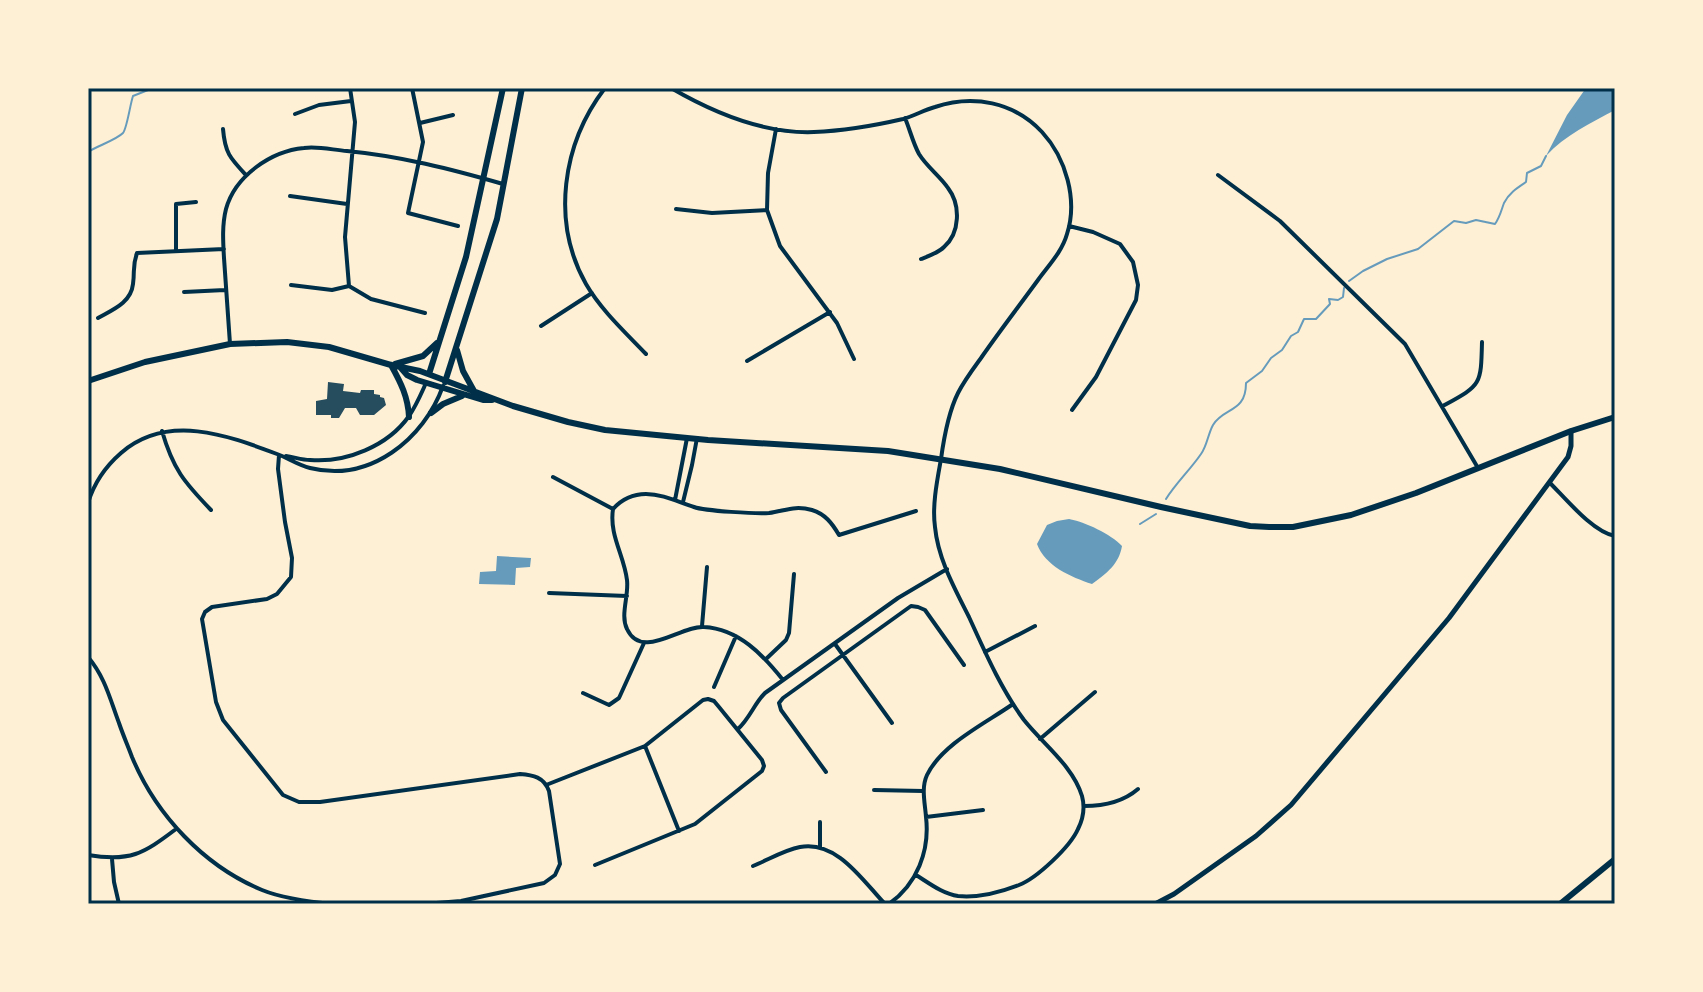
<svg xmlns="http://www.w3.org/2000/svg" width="1703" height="992" viewBox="0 0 1703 992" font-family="Roboto,sans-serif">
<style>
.water{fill:#669bbc}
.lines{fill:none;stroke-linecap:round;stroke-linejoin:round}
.stream{stroke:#669bbc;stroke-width:2}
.building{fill:#264d5e}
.minor{stroke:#003049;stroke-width:4}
.tertiary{stroke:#003049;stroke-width:5}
.secondary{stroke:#003049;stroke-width:6}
.neatline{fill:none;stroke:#003049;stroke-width:3}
</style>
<rect width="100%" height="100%" fill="#fdf0d5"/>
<path class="water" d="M1586,88H1615V110C1591,123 1565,135 1546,156L1567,115Z
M1069,519C1085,522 1111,534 1122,546C1119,564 1107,573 1092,584C1071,577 1045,566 1037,544L1047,525L1057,521Z
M497,556L531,558L530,567L516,568L515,585L479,584L480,572L496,571Z"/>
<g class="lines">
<path class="stream" d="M88,152C97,146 116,140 123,133C127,128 130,105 133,96L153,88
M1349,281L1363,271L1387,259L1418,249L1454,221L1466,223L1476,220L1495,224C1500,217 1501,211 1504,203C1509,193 1517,188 1526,182L1527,173L1541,166L1546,156
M1166,499C1176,483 1190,470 1201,454C1207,446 1208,434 1213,425C1224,407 1246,413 1246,383L1262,371L1271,358L1282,350L1291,336L1298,332L1304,319H1316L1330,304L1329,299L1338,300L1343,297L1344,288
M1140,524L1156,514"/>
</g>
<path class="building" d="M328,382L344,384L343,391L360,393L361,390H374V394L380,395V397L384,398L386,405L374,415H360L356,408H345L339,418H331V415H316V401L327,399Z"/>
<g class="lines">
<path class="minor" d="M412,88L423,142L408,213L458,226
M605,88C562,144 551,222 586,284C601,310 625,332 646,354
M671,88C714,113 764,134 814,132C841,131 877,125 903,119C914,116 924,110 935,107C973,94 1014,102 1042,132C1066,158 1078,200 1067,234C1062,252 1048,266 1038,280C1019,306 999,332 981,358C973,369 964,381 958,393C948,413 944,437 941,459C937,481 932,506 935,527C938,559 955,589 969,617C985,652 1001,689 1024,720C1043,744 1073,766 1082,796C1085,807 1083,819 1078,829C1070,847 1037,878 1019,885C1001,892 978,898 958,896C943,894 929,883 916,875
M295,114L319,105L351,101
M905,118C910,130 913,143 919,154C927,167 940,176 948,188C961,205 960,233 944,247C938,253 929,256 921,259
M420,123L453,115
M223,129C225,153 230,158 246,175
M776,129L768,173L767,210L780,246L837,323L854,359
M1218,175L1280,221L1405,344L1478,468
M290,196L347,204
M676,209L712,213L767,210
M1069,226L1093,232L1120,244L1133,262L1138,285L1136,300L1096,377L1072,410
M176,250V204L196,202
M291,285L332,290L349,286L371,299L425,313
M349,286L345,237L355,122L350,88
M184,292L225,290
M98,318C112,310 131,303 133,284C135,270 132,267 137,253L224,249
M541,326L592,293
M230,344C228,315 226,287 224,258C223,241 222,225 226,209C235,176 271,151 304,148C318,146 333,150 347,151C400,156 451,169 503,184
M747,361L830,312
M1443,406C1481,385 1481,386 1482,342
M162,431C173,469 184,482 211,510
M279,455L278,469L285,522L292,558L291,577L277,594L267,599L212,607L205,612L202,619L216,702L223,720L283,795L299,802H320L520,774C533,775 544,777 549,791L560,864L555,875L544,883L461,901L424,904
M286,456C294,457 302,460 310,460C346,463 388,446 409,416C416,406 421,394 426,383
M553,477L613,509
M1550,483C1566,499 1593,532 1615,536
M675,500L687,438
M683,502L692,465L697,438
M88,503C94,483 106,466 121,453C167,413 227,435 277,454C288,458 298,465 310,468C370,483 424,439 443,386
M549,593L627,596
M702,626L707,567
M835,644L892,723
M985,652L1035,626
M88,657C105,677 110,699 119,723C123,735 128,746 132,757C156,815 204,866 262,890C284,899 311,902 334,904
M766,659L786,640L789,633L794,574
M783,680C763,655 739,629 704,627C681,625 642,661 627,629C620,615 629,596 627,580C624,555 609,535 613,509C622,499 632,494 646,494C663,494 678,502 694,507C705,511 757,514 769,513C785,511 794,505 812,510C825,514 832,523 839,535L916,511
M714,687L736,636
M583,693L609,705L619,698L644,643
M738,729C750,718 754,704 765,693L898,598L947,569
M1040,739L1095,692
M645,746L679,831
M826,772L781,710L779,703L783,698L911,606L918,607L925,610L964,665
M546,785L645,746L703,700L708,699L714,701L719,707L762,760L764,766L762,771L695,824L595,865
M874,790L923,791
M1084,806C1104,806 1123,802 1138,789
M926,817L983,810
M820,822V847
M88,855C130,862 143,854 176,829
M112,859L114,882L119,904
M753,866C768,860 784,850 800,847C837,840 863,881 885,904
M889,904C917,884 930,851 926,817C925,803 921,788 927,775C942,744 986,723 1013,704"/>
<path class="tertiary" d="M1155,904L1174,894L1256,836L1291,805L1449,618L1568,457L1571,446V431"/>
<path class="secondary" d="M457,350L463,371L474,391
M395,364L423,356L437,343
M391,365C401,383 408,397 409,417
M400,367L407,375L417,380L483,400H492
M429,374L466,257L503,88
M88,381L145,362L230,344L287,342L329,347L391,365L420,371L513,406L568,422L605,430L708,440L888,451L1000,469L1161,507L1250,526L1269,527H1293L1351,515L1416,493L1571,431L1615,417
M445,382L497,219L522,88
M431,413L443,404L462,396
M1560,904L1615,859"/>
</g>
<rect width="1703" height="992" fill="none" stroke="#fdf0d5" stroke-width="180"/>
<rect x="90" y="90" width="1523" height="812" class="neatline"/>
</svg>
